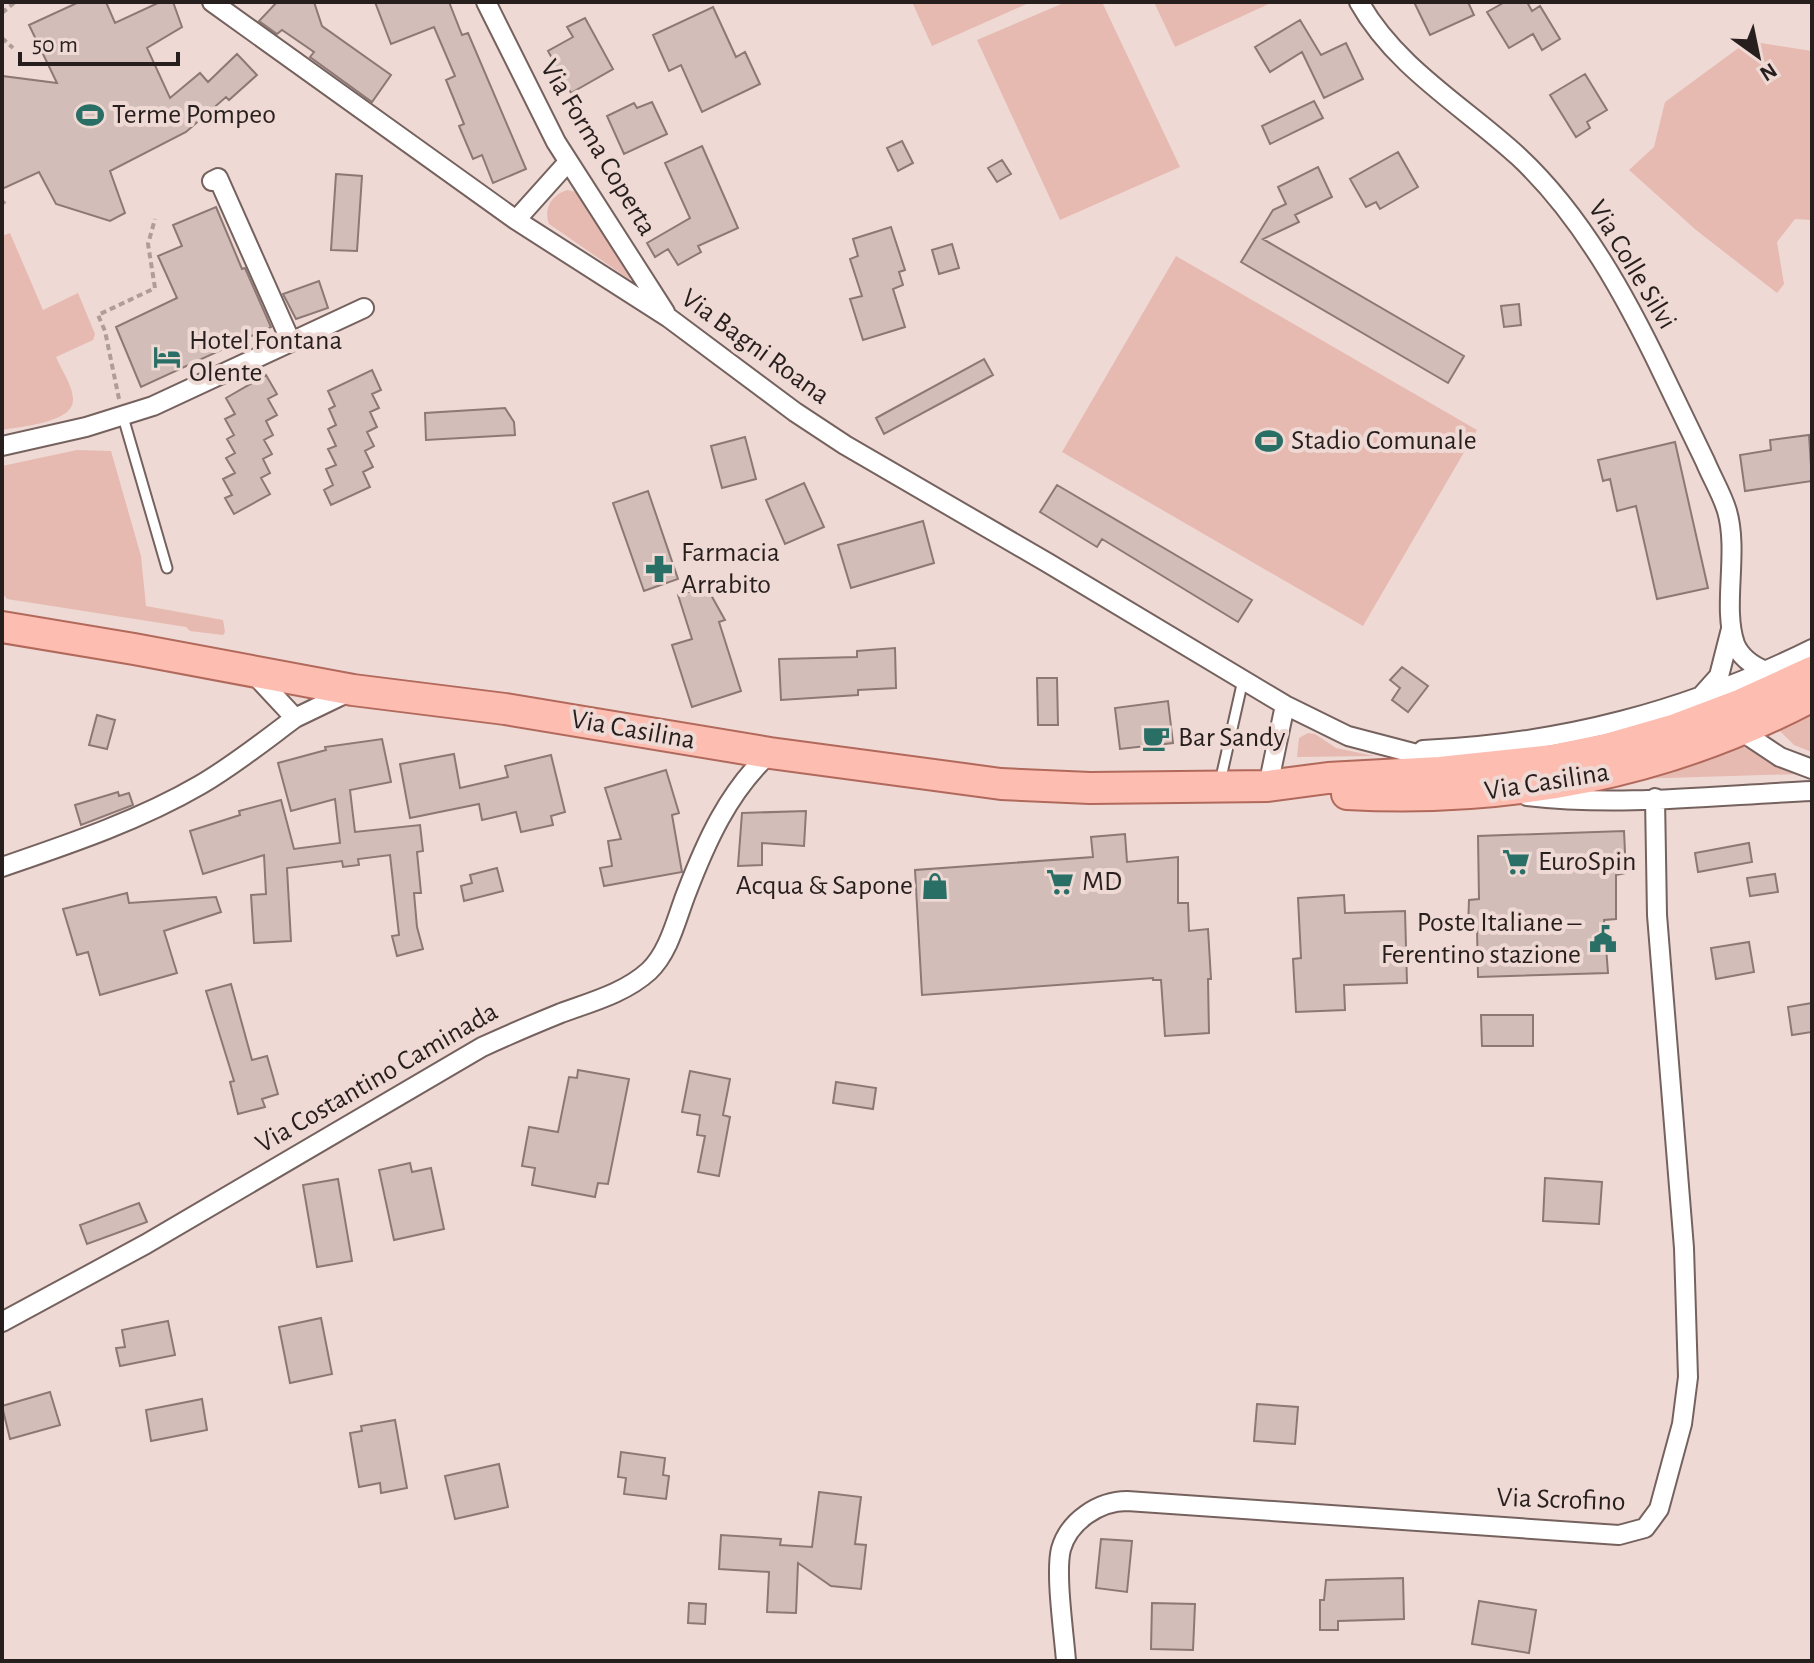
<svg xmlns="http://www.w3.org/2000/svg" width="1814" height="1663" viewBox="0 0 1814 1663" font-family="'Alegreya Sans',sans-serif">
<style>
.green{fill:#e6bab1}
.building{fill:#d3bdb8;stroke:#8c7874;stroke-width:2}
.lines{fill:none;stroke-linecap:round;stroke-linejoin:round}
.service-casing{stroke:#75625e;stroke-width:13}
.minor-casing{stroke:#75625e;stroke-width:22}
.primary-casing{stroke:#b1695c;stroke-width:34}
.path{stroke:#af9d9a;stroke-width:4;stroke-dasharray:6 4;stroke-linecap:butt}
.service{stroke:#fff;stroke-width:9}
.minor{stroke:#fff;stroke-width:18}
.primary{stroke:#fdbdb1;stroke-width:30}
.labels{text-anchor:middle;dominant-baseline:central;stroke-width:8;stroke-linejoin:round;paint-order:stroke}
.poi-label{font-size:28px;fill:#271f1e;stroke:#efd9d4;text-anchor:start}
.street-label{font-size:28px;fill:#271f1e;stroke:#efd9d4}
</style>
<rect width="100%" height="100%" fill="#efd9d4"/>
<path class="green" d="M912,2H1031L932,46Z
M1066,2H1102L1180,167L1060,220L977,40Z
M1154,2H1273L1175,47Z
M1748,41L1812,51V220L1795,219L1777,242L1784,284L1777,293L1696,230L1629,170L1654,147L1665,102Z
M567,190L576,192L582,198L633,277L629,279L549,224C543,208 552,195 567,190Z
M10,233L43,310L78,293L95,334L93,340L56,357C61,369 73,386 73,399C74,423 21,426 2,430V236Z
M1176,256L1477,430L1363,626L1062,452Z
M77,450L111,451L141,556L146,606L223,620L225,632L223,635L190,631L186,627L7,599L2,593V466Z
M1812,712V752L1794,745L1778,729Z
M1308,733L1315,734L1336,748L1374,756L1297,757L1299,738Z
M1741,746L1761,753L1799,774L1633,779Z"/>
<path class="building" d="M79,2H106L115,23L160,2H173L182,27L147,48L170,98L200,73L208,82L237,54L257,75L229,100L226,97L186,132L110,171L125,213L110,221L56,204L39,172L2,189V76L57,83L29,25Z
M277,2H314L322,26L391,75L372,102L310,57L314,52L282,30L277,34L259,21Z
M375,2H449L462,35L468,33L526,169L493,183L482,155L473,159L459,126L464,124L446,80L455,76L434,27L391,44Z
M1414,2H1468L1474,15L1430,35Z
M1505,2H1527L1532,11L1540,6L1560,39L1542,50L1533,34L1509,48L1487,12Z
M713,7L736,57L745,52L760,84L702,112L681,65L669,71L653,35Z
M585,18L613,69L571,93L548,51L573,37L567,27Z
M1300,20L1321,55L1346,43L1363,79L1324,98L1302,52L1270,72L1255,47Z
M1585,74L1607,110L1587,122L1590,128L1576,137L1550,95Z
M1314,101L1323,118L1270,144L1262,126Z
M652,102L667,134L624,154L607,116L634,103L637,108Z
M902,141L913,163L898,171L887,148Z
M702,146L738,228L698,246L701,252L678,265L668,249L655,257L647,243L690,218L665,163Z
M1398,152L1418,187L1380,209L1376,202L1366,207L1350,179Z
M1002,160L1011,174L997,182L988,168Z
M1318,167L1332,197L1295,215L1299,222L1263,239L1464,356L1448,383L1241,262L1273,210L1286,204L1278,187Z
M336,174L362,176L357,251L331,250Z
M216,207L242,269L245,268L271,327L141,387L116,327L177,298L158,256L182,246L173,225Z
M891,227L905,270L899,272L903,285L893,289L905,327L863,340L850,299L862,296L850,259L858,256L853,239Z
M952,244L959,268L939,274L932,250Z
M319,281L328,308L296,319L283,294Z
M1519,304L1521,325L1504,327L1501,306Z
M984,359L993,375L884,434L876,418Z
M372,370L381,390L372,394L379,408L370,412L377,427L367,432L374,446L365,451L373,467L363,472L370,487L331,505L324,490L333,485L326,469L336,465L328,449L336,446L328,429L336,425L329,409L335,406L328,391Z
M266,375L277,394L268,399L277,415L266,421L273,435L264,440L272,454L263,459L270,473L261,478L270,494L234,514L225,498L232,495L223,479L235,473L226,458L235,453L227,439L234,435L225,419L235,414L226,398Z
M505,408L514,422L515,435L426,440L425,413Z
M1809,435L1812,481L1745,491L1740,455L1771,450L1770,440Z
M745,437L756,479L722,488L711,446Z
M1675,442L1708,588L1657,599L1636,506L1617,511L1610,479L1603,481L1598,460Z
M804,483L824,527L785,544L766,500Z
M1057,485L1252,600L1238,622L1102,539L1097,547L1040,512Z
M648,491L678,579L644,591L613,503Z
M923,521L934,563L851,588L838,545Z
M706,586L725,620L719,622L741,691L692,707L672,645L692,639L678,595Z
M895,648L896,688L858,690V695L781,700L779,659L857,657V651Z
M1402,667L1428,686L1408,712L1392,700L1400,688L1390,680Z
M1037,678H1057L1058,725H1038Z
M1168,701L1173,743L1120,749L1115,708Z
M97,715L115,720L107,749L89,745Z
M382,739L391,782L350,790L355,832L420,825L423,851L417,852L421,893H414L417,927L423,949L397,956L392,936L399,935L390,855L358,859L359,865L343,867L342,861L287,868L291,941L254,943L251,895L266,894L264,855L203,874L190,831L240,815L239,811L281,800L294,849L340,843L335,799L291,811L278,763L326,750L325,747Z
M454,754L460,788L508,777L505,766L551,755L565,812L551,816L553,825L521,832L516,812L482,820L479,804L410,818L400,764Z
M666,770L679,813L672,815L682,872L604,886L600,868L612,866L608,841L621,839L605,788Z
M118,792L119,796L129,793L133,805L81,825L75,805Z
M806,811L804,846L762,843V865L738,866L742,813Z
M1624,831L1626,873L1616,875V919L1604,920L1608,973L1478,977L1477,929L1468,928L1469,900L1479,899L1478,836Z
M1125,834L1127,862L1178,857V903H1188L1189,931L1208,929L1211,979H1208L1209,1033L1165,1036L1161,980H1153V978L922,995L915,870L1093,857L1091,837Z
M1749,843L1752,862L1698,872L1695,853Z
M497,868L503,891L464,901L461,886L472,883L470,875Z
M1775,874L1778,892L1750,896L1747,878Z
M127,893L129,903L216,897L221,912L164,931L177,973L100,995L88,952L77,955L63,909Z
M1344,895L1345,913L1405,911L1407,983L1344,985L1345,1010L1296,1012L1293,959L1301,958L1298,898Z
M1749,942L1754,972L1716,979L1711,948Z
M231,984L252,1060L267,1056L278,1094L262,1099L265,1107L238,1114L230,1082L234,1081L206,991Z
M1812,1003V1032L1792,1035L1788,1007Z
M1481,1015H1533V1046H1482Z
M578,1070L629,1079L608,1184L598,1183L595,1197L532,1185L535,1168L522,1166L529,1127L558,1132L569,1077L577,1078Z
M690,1071L730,1079L723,1115L730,1117L719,1176L698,1172L705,1136L697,1135L700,1115L682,1112Z
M836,1082L876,1088L873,1109L833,1103Z
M410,1163L412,1172L431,1168L444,1229L394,1240L379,1170Z
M1545,1178L1602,1182L1599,1224L1543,1221Z
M338,1179L352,1261L317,1267L303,1185Z
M139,1203L147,1222L87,1244L80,1225Z
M321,1318L332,1374L290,1383L279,1327Z
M168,1321L175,1355L120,1366L116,1348L125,1347L122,1330Z
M50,1392L60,1425L10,1439L2,1406Z
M202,1399L207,1430L151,1441L146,1410Z
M1257,1404L1298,1407L1295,1444L1254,1441Z
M395,1420L407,1488L381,1493L380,1483L359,1487L350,1433L362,1431L361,1426Z
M621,1452L665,1458L663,1475L669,1476L666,1499L624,1494L626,1478L618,1477Z
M499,1464L508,1507L455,1519L445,1476Z
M819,1492L861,1497L855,1544L866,1545L861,1589L831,1586L798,1563L796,1613L767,1612L769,1572L719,1569L721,1535L781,1539L780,1545L812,1547Z
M1101,1539L1132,1541L1127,1592L1096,1588Z
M1403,1578L1404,1619L1338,1621V1630H1320V1600H1324L1326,1580Z
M1479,1601L1536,1610L1529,1653L1472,1644Z
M689,1603L706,1604L705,1624L688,1623Z
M1152,1603L1195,1604L1193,1650L1151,1649Z"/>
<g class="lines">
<g class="service-casing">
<path id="service" d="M123,417L167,568
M1220,782L1243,680"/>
</g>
<g class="minor-casing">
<path id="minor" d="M212,2L516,220L669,318L795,412L845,445L1048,563L1285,705L1348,736L1455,764
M486,2L556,142L665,312
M1359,2C1396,68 1465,107 1519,157C1582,216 1626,297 1663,374C1677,403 1691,432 1705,461C1712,478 1722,494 1727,511C1739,552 1722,607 1735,644C1741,658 1753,666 1766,671
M212,181L218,178L291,342
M516,220L568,162
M2,446L86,427L153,406L364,308
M254,674L295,718L351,691
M1702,695L1719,676L1731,629
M1733,732L1741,731L1780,757L1812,769
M1423,750C1562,744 1687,711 1812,649
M1268,786L1285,705
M1527,796C1621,807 1718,795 1812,791
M2,867C69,844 138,821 200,785C233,766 264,741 295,718
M2,1322L146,1244L482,1047C508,1035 534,1024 561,1013C591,1002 625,993 649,971C669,952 676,920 686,894C706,842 728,792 770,753
M1066,1661C1064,1634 1055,1573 1061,1549C1069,1521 1099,1501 1127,1501L1619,1535L1645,1528L1659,1509L1682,1424L1688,1377L1684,1248L1657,915L1655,798"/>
</g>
<g class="primary-casing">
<path id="primary" d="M2,627L134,649L353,690L505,709L770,753L1001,784L1090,788L1268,786L1328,778L1440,772L1553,760L1607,749L1673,730L1742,704L1812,672
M1347,794C1509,803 1668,773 1812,696"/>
</g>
<path class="path" d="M2,13L15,2
M2,38L13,48
M2,204L5,201
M119,399L105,331L98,315L155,288L148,244L155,219"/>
<use href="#service" class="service"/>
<use href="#minor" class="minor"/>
<use href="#primary" class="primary"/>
</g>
<defs>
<g id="stadium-bare" transform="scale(2.16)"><path d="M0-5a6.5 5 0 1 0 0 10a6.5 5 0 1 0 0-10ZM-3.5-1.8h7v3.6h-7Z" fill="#296f65" stroke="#efd9d4" stroke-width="2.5" paint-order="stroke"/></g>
<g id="hotel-bare" transform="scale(2.16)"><path d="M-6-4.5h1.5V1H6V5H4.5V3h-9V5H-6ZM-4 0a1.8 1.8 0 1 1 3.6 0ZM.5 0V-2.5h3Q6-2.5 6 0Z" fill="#296f65" stroke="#efd9d4" stroke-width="2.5" paint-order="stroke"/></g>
<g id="pharmacy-bare" transform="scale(2.16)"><path d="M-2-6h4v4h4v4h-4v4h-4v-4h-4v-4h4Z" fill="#296f65" stroke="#efd9d4" stroke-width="2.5" paint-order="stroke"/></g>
<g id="cafe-bare" transform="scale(2.16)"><path d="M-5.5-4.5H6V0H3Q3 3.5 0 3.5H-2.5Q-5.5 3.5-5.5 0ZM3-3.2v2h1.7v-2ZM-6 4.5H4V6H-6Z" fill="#296f65" stroke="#efd9d4" stroke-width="2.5" paint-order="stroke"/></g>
<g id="supermarket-bare" transform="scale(2.16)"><path d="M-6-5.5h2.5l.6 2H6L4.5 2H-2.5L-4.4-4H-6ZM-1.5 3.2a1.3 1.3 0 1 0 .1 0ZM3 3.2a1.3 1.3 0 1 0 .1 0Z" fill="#296f65" stroke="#efd9d4" stroke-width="2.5" paint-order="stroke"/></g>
<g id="shop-bare" transform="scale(2.16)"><path d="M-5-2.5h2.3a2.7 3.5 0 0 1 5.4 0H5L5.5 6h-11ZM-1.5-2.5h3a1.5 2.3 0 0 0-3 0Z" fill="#296f65" stroke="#efd9d4" stroke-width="2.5" paint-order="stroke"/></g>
<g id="civic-bare" transform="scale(2.16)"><path d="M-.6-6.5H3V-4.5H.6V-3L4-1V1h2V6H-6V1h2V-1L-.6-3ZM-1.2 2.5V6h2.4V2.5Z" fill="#296f65" stroke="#efd9d4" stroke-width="2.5" paint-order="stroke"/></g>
</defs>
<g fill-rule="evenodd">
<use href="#stadium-bare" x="90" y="115"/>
<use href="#hotel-bare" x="167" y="357"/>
<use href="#stadium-bare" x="1269" y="441"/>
<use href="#pharmacy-bare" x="659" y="569"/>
<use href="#cafe-bare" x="1156" y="738"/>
<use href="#supermarket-bare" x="1516" y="862"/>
<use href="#supermarket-bare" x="1060" y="882"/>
<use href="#shop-bare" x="935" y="886"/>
<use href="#civic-bare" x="1603" y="939"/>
</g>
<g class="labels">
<g class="poi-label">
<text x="112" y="115">Terme Pompeo</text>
<text x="189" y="341">Hotel Fontana<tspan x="189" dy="32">Olente</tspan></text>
<text x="1291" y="441">Stadio Comunale</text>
<text x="681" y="553">Farmacia<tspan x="681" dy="32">Arrabito</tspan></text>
<text x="1178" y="738">Bar Sandy</text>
<text x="1538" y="862">EuroSpin</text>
<text x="1082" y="882">MD</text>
<text x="913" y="886" text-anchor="end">Acqua &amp; Sapone</text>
<text x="1581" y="923" text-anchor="end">Poste Italiane –<tspan x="1581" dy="32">Ferentino stazione</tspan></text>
</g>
<g class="street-label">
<text transform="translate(598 148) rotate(59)">Via Forma Coperta</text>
<text transform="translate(1632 265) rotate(59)">Via Colle Silvi</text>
<text transform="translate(755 347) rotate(36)">Via Bagni Roana</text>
<text transform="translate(633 730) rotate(10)">Via Casilina</text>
<text transform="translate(1547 782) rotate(-9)">Via Casilina</text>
<text transform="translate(377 1078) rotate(-30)">Via Costantino Caminada</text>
<text transform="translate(1561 1500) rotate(2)">Via Scrofino</text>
</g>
</g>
<rect width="1814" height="1663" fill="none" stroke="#271f1e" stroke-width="8"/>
<g transform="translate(1758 56) rotate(147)" stroke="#efd9d4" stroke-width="6" paint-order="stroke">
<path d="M0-6L14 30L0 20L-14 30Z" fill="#271f1e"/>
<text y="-12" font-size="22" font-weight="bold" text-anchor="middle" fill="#271f1e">N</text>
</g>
<path d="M20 52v12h158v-12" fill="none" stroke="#271f1e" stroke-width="4"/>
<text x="32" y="52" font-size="24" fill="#271f1e" stroke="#efd9d4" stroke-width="6" paint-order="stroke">50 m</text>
</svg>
